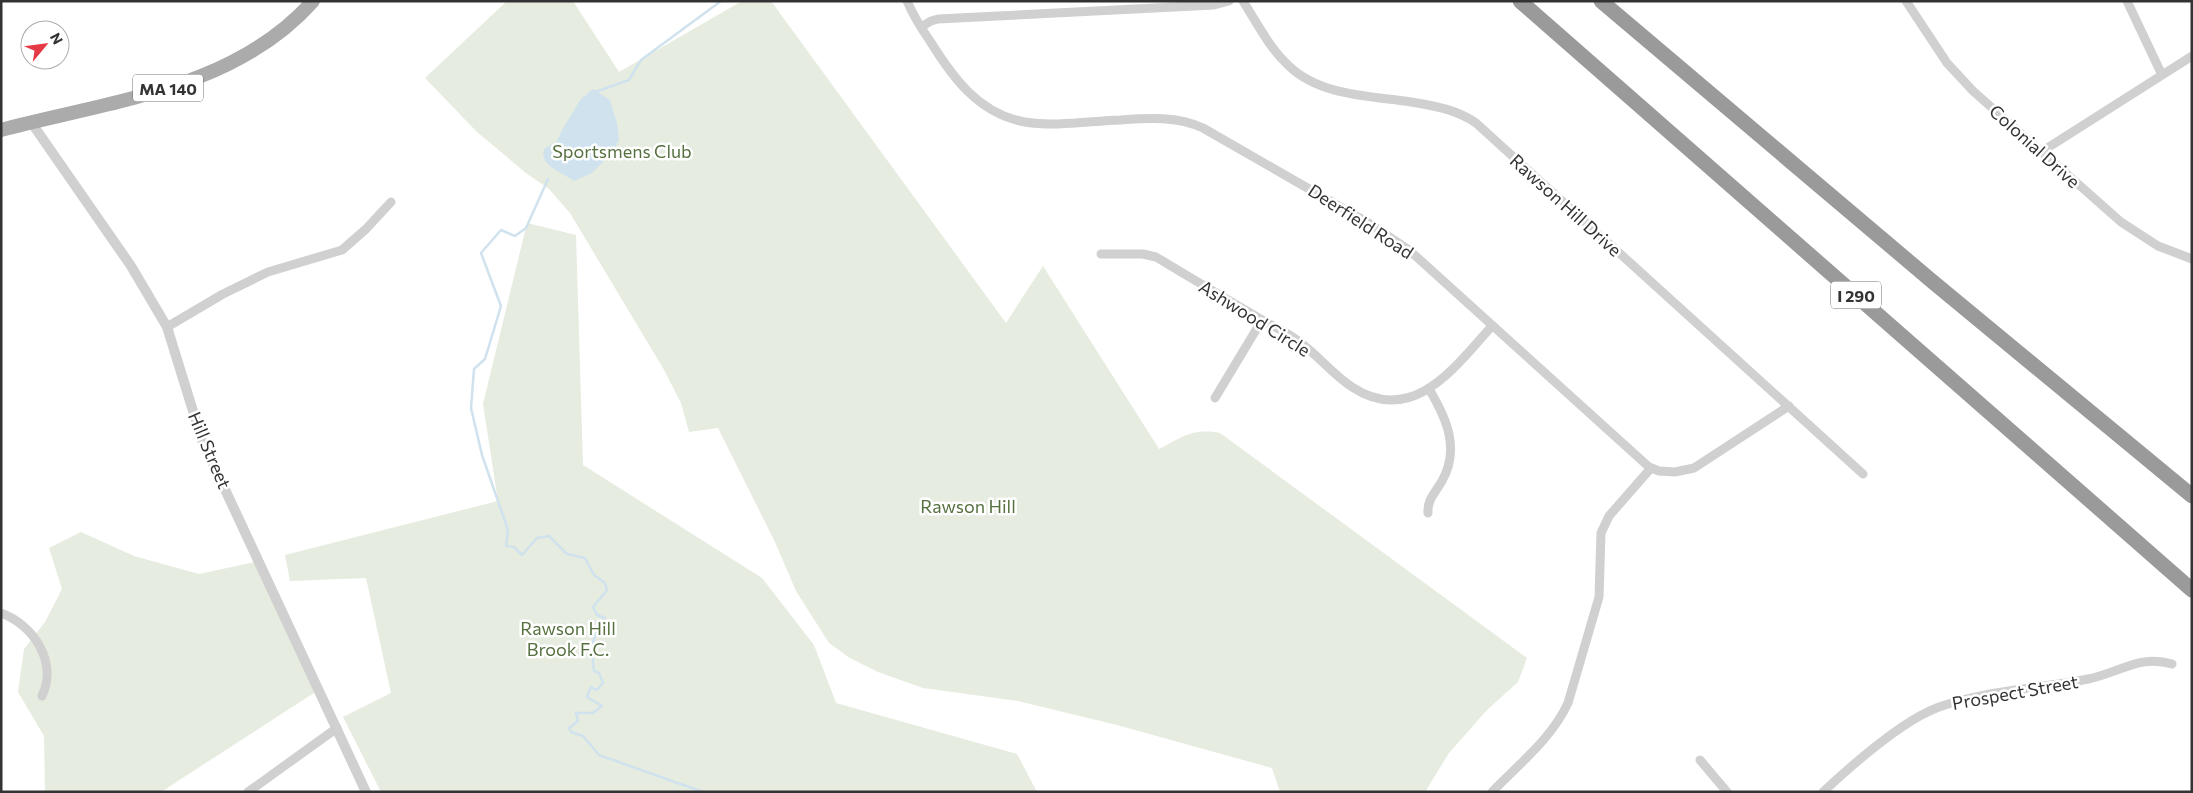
<svg xmlns="http://www.w3.org/2000/svg" width="2193" height="793" viewBox="0 0 2193 793" font-family="Commissioner,sans-serif">
<style>
.green{fill:#e6ecdf}
.water{fill:#cfe2ee}
.lines{fill:none;stroke-linecap:round;stroke-linejoin:round}
.stream{stroke:#cfe2ee;stroke-width:2.5}
.minor{stroke:#d0d0d0;stroke-width:9}
.tertiary{stroke:#d0d0d0;stroke-width:10}
.primary{stroke:#ababab;stroke-width:14}
.motorway{stroke:#9a9a9a;stroke-width:15}
.labels{text-anchor:middle;dominant-baseline:central;stroke-width:5;stroke-linejoin:round;paint-order:stroke}
.shield{fill:#fff;stroke:#707070;stroke-width:1}
.shield-label{font-size:16px;font-weight:bold;fill:#333}
.street-label{font-size:18px;fill:#333;stroke:#fff}
.park-label{font-size:18px;fill:#56703f;stroke:#fff}
</style>
<rect width="100%" height="100%" fill="#fff"/>
<path class="green" d="M507,1H573L619,72L742,1H771L1006,323L1043,266L1159,449C1183,437 1192,428 1220,433L1527,658L1518,682L1487,710L1449,753L1425,792H1280L1272,768L1117,725L1018,701L923,688L878,672L850,658L829,643L796,591L775,542L718,428L689,432L681,403L663,368L570,213L549,189L526,173L477,132L425,78Z
M527,223L576,235L583,465L762,578L814,645L836,703L1017,754L1037,792H378L380,790L343,717L391,693L366,578L290,581L285,555L498,501L483,404Z
M81,532L134,556L199,574L259,561L320,689L161,792H45L44,736L18,692L24,649L45,622L62,589L49,548Z"/>
<path class="water" d="M593,89L610,100L617,123L619,140L612,153L592,173L574,181C562,172 539,166 544,149L557,141L562,130L581,99Z"/>
<g class="lines">
<path class="stream" d="M595,92L629,80L641,60L721,1
M548,179L526,228L515,236L501,230L481,253L501,306L485,359L474,369L471,408L482,455L508,530L506,546L514,547L522,555L537,538L549,536L567,554L585,558L594,575L605,583L607,590L593,607L597,615L605,618C591,638 591,646 594,671L599,673L603,683L597,690L591,687L587,697L602,706L593,713H576L578,721L569,728L571,732L583,736L599,755L703,792"/>
<path class="minor" d="M907,1C913,15 921,28 930,41C953,78 979,114 1025,122C1056,127 1090,121 1120,120C1149,118 1177,116 1203,128L1370,224L1409,250L1649,467L1659,471L1675,472L1694,468L1789,406
M1243,1C1257,23 1270,49 1289,66C1320,96 1371,96 1411,102C1434,106 1456,109 1476,123L1863,474
M1906,1L1947,63L1973,91L2121,222L2158,246L2192,259
M2127,1L2162,75
M921,27L931,21L938,19L1214,5L1229,1
M2041,152L2192,56
M1101,254H1143L1156,257C1189,277 1223,297 1257,317C1270,325 1285,331 1297,340C1317,354 1332,374 1352,387C1413,427 1455,367 1492,326
M167,327L223,294L268,272L342,250L366,229L391,202
M1215,398L1262,320
M1428,513C1427,500 1435,493 1442,481C1460,449 1447,419 1429,389
M1,613C34,625 58,663 42,696
M1700,760L1727,792
M248,792L337,728
M1492,792C1519,764 1552,738 1568,703L1599,597L1601,533L1609,516L1651,468
M1823,792C1852,765 1903,720 1939,707C1986,690 2039,689 2088,679C2119,673 2140,654 2172,664"/>
<path class="tertiary" d="M31,122L131,266L167,327L202,440L366,792"/>
<path class="primary" d="M1,130C109,101 234,90 313,1"/>
<path class="motorway" d="M1520,1L2192,590
M1601,1L1933,282L2192,496"/>
</g>
<g class="labels">
<g class="shield">
<rect x="133" y="74.5" width="70" height="27" rx="4"/>
<rect x="1831" y="281.5" width="50" height="27" rx="4"/>
</g>
<g class="shield-label">
<text x="168" y="88">MA 140</text>
<text x="1856" y="295">I 290</text>
</g>
<g class="street-label">
<text transform="translate(2035 146) rotate(42)">Colonial Drive</text>
<text transform="translate(1566 205) rotate(42)">Rawson Hill Drive</text>
<text transform="translate(1361 221) rotate(33)">Deerfield Road</text>
<text transform="translate(1255 318) rotate(32)">Ashwood Circle</text>
<text transform="translate(210 450) rotate(67)">Hill Street</text>
<text transform="translate(2015 692) rotate(-10)">Prospect Street</text>
</g>
<g class="park-label">
<text x="622" y="151">Sportsmens Club</text>
<text x="968" y="506">Rawson Hill</text>
<text x="568" y="628">Rawson Hill<tspan x="568" dy="21">Brook F.C.</tspan></text>
</g>
</g>
<rect width="2193" height="793" fill="none" stroke="#333333" stroke-width="5"/>
<g transform="translate(45 45) rotate(61)"><circle r="24" fill="#ffffff" stroke="#adadad"/>
<path d="M0-4L9 19L0 12L-9 19Z" fill="#e63946"/>
<text y="-8" font-size="14" font-weight="bold" text-anchor="middle" fill="#333333">N</text>
</g>
</svg>
